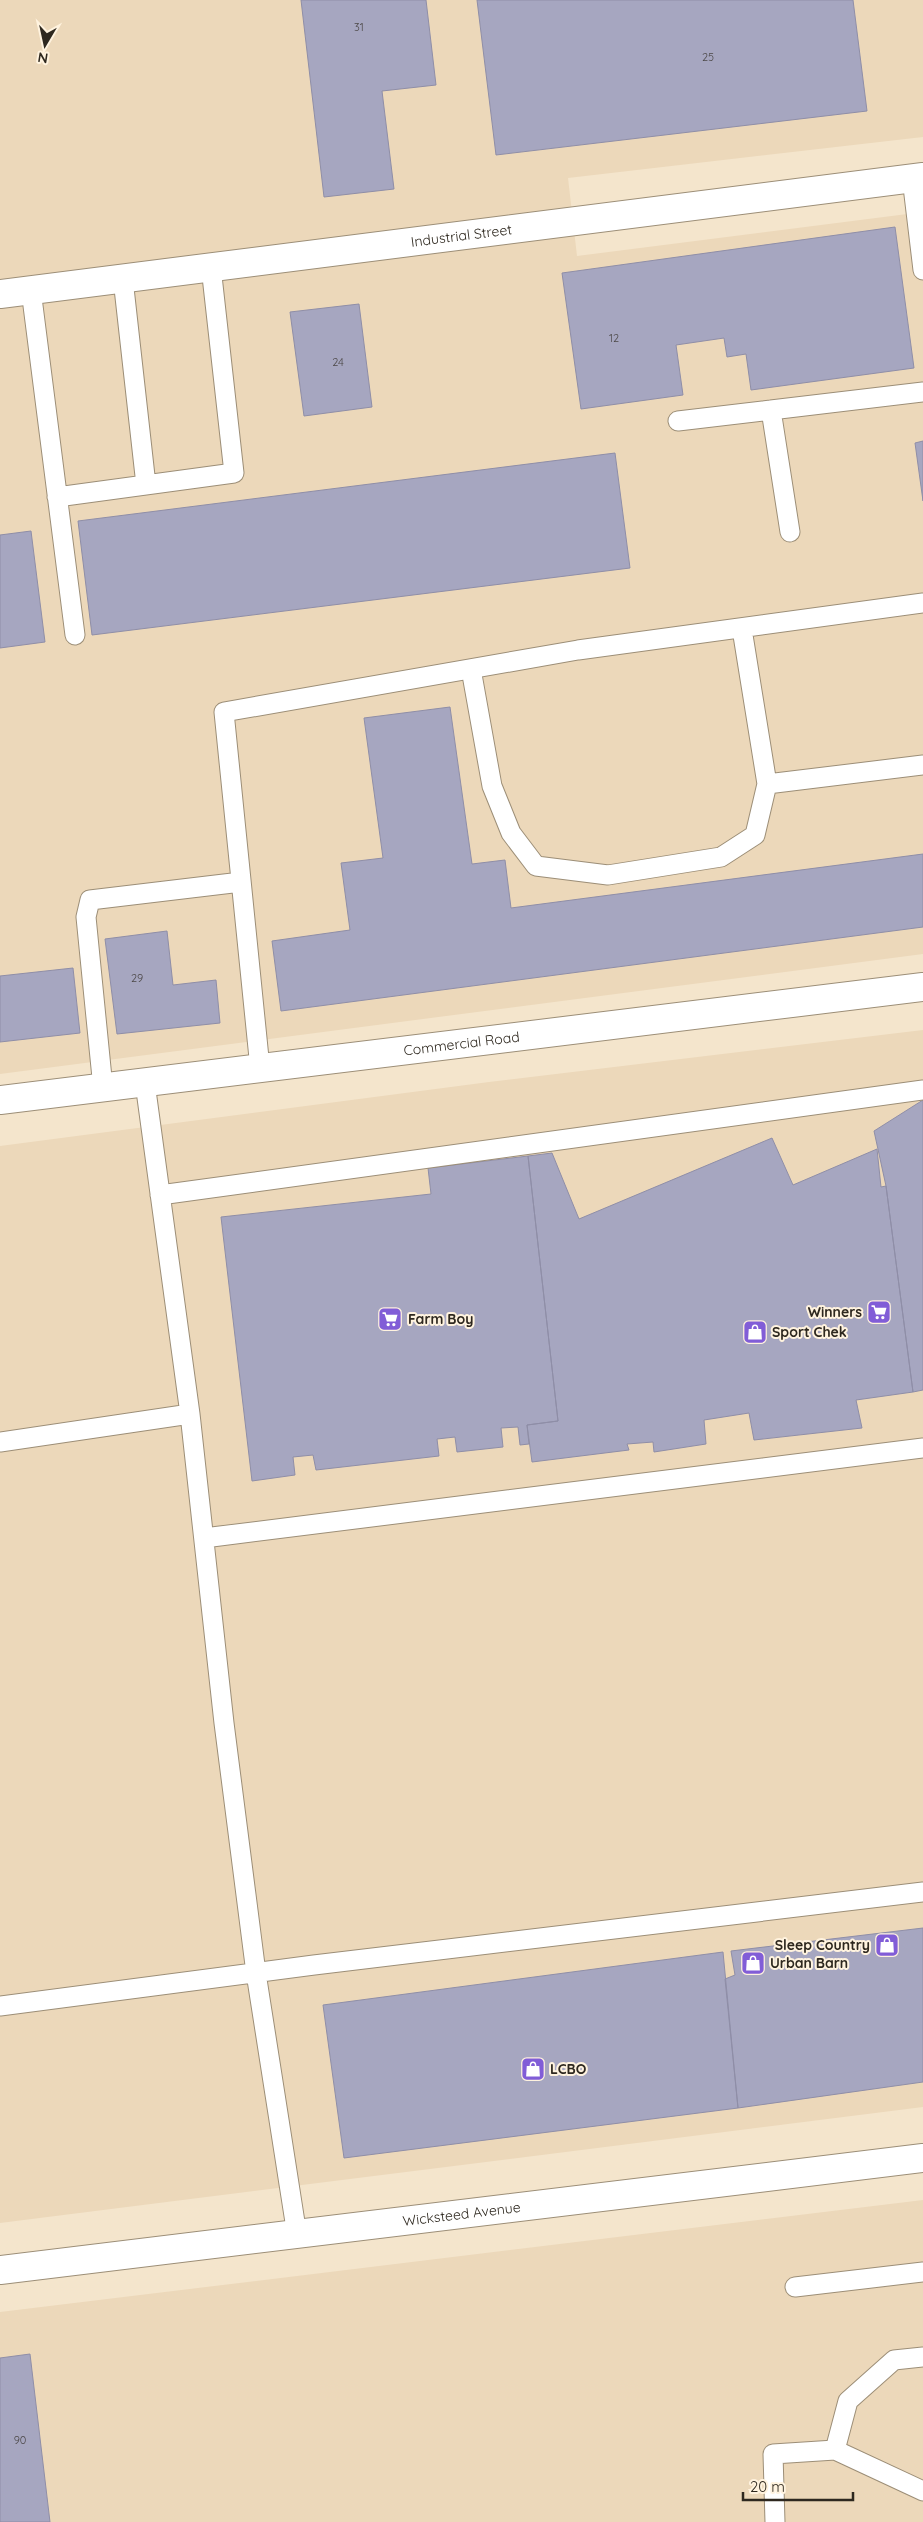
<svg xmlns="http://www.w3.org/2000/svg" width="923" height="2522" viewBox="0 0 923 2522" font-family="Quicksand,sans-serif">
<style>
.built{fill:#ecd8ba}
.building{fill:#a6a6c0;stroke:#8f8ea7}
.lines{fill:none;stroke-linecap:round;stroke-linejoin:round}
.lane-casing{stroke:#9c8e77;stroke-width:21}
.street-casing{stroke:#9c8e77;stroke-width:30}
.secondary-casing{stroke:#9c8e77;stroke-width:30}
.lane{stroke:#fff;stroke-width:19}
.street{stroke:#fff;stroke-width:28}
.secondary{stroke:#fff;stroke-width:28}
.labels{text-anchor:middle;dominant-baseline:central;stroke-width:4;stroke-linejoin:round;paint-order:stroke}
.number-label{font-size:11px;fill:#4c4847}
.street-label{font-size:14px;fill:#2e281f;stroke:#fff3df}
.poi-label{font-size:14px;font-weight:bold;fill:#2e281f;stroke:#fff3df;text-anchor:start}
</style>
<rect width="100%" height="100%" fill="#f4e5cc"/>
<path class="built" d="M0,0H923V137L568,178L577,256L923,212V954L0,1074Z
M923,1030V2107L0,2223V1146L489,1082Z
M923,2200V2522H0V2312Z"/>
<path class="building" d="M301,0H426L436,85L382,91L394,189L324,197Z
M477,0H853L867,111L496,155Z
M895,227L914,368L751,390L746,354L727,357L724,338L676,345L683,395L581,409L562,273Z
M359,304L372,407L304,416L290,312Z
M923,441V501L915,443Z
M615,453L630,568L92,635L78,521Z
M31,531L45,642L0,648V535Z
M450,707L472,864L505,860L511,908L923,854V927L281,1011L272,941L350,930L341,863L383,858L364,718Z
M167,931L173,985L216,980L220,1023L117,1034L105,939Z
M73,968L80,1033L0,1042V976Z
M923,1100V1390L913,1392L886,1186L874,1131Z
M772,1138L793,1185L877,1149L881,1187L886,1186L913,1392L856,1400L862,1428L754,1440L749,1413L704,1420L706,1444L654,1452L653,1442L627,1444L629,1450L532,1462L527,1425L558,1421L528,1156L552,1153L579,1219Z
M528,1156L558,1421L527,1425L529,1444L520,1445L518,1427L501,1428L503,1447L457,1452L455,1437L437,1439L439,1456L316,1470L313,1455L293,1457L295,1475L252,1481L221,1217L431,1194L428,1168Z
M923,1928V2082L738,2108L725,1979L735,1975L731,1951Z
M723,1952L738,2108L344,2158L323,2005Z
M30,2354L50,2522H0V2358Z"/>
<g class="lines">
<g class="lane-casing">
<path id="lane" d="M912,178L923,270
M123,279L146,485
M31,290L75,635
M678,421L771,410
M57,497L234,473L211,267
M790,532L771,410L923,392
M471,669L492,786L511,833L536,866L608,875L721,857L755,835L767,784L742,629
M767,784L923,765
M260,1068L224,712L578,650L923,603
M145,1083L190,1414L224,1723L256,1973L297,2235
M103,1088L86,917L90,900L241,882
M160,1195L923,1090
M0,1442L190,1414
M204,1538L923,1448
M0,2006L314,1965L923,1892
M795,2287L923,2272
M835,2450L848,2401L894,2360L923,2357
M775,2522L773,2454L835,2450L923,2491"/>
</g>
<g class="street-casing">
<g id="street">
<path id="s1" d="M0,294L923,177"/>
<path id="s2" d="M0,1100L923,987"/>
</g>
</g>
<g class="secondary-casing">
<g id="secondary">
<path id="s3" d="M0,2270L923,2158"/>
</g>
</g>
<use href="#lane" class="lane"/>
<use href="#street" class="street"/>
<use href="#secondary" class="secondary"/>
</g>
<defs>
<g id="supermarket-square" transform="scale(1.25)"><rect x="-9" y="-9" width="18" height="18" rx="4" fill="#815dd7" stroke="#fff3df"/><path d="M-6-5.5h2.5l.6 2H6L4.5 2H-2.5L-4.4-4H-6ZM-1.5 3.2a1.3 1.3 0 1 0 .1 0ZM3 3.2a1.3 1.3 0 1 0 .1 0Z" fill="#fff"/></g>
<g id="shop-square" transform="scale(1.25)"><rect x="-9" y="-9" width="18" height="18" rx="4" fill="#815dd7" stroke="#fff3df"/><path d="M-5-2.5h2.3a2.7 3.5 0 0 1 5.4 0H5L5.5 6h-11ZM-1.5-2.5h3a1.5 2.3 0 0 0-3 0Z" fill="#fff"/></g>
</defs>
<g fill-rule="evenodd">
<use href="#supermarket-square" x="879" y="1312"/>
<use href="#supermarket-square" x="390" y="1319"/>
<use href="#shop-square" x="755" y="1332"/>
<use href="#shop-square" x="887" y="1945"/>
<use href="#shop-square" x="753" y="1963"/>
<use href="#shop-square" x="533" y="2069"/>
</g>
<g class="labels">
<g class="number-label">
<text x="359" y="27">31</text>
<text x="708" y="57">25</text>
<text x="614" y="338">12</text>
<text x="338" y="362">24</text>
<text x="137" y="978">29</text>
<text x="20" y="2440">90</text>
</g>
<g class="street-label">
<text stroke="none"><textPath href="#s1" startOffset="465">Industrial Street</textPath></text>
<text stroke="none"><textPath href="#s2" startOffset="465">Commercial Road</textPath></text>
<text stroke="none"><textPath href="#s3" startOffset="465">Wicksteed Avenue</textPath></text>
</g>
<g class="poi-label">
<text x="862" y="1312" text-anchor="end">Winners</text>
<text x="408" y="1319">Farm Boy</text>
<text x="772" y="1332">Sport Chek</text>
<text x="870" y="1945" text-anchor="end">Sleep Country</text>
<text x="770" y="1963">Urban Barn</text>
<text x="550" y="2069">LCBO</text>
</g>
</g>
<g transform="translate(45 45) rotate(189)" stroke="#fff3df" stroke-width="4" paint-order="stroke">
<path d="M0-4L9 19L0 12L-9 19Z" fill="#2e281f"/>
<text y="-8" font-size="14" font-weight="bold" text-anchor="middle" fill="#2e281f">N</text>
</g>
<path d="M743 2492v8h110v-8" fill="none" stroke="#2e281f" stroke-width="2.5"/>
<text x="750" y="2492" font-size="15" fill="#2e281f" stroke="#fff3df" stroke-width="4" paint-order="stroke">20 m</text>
</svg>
